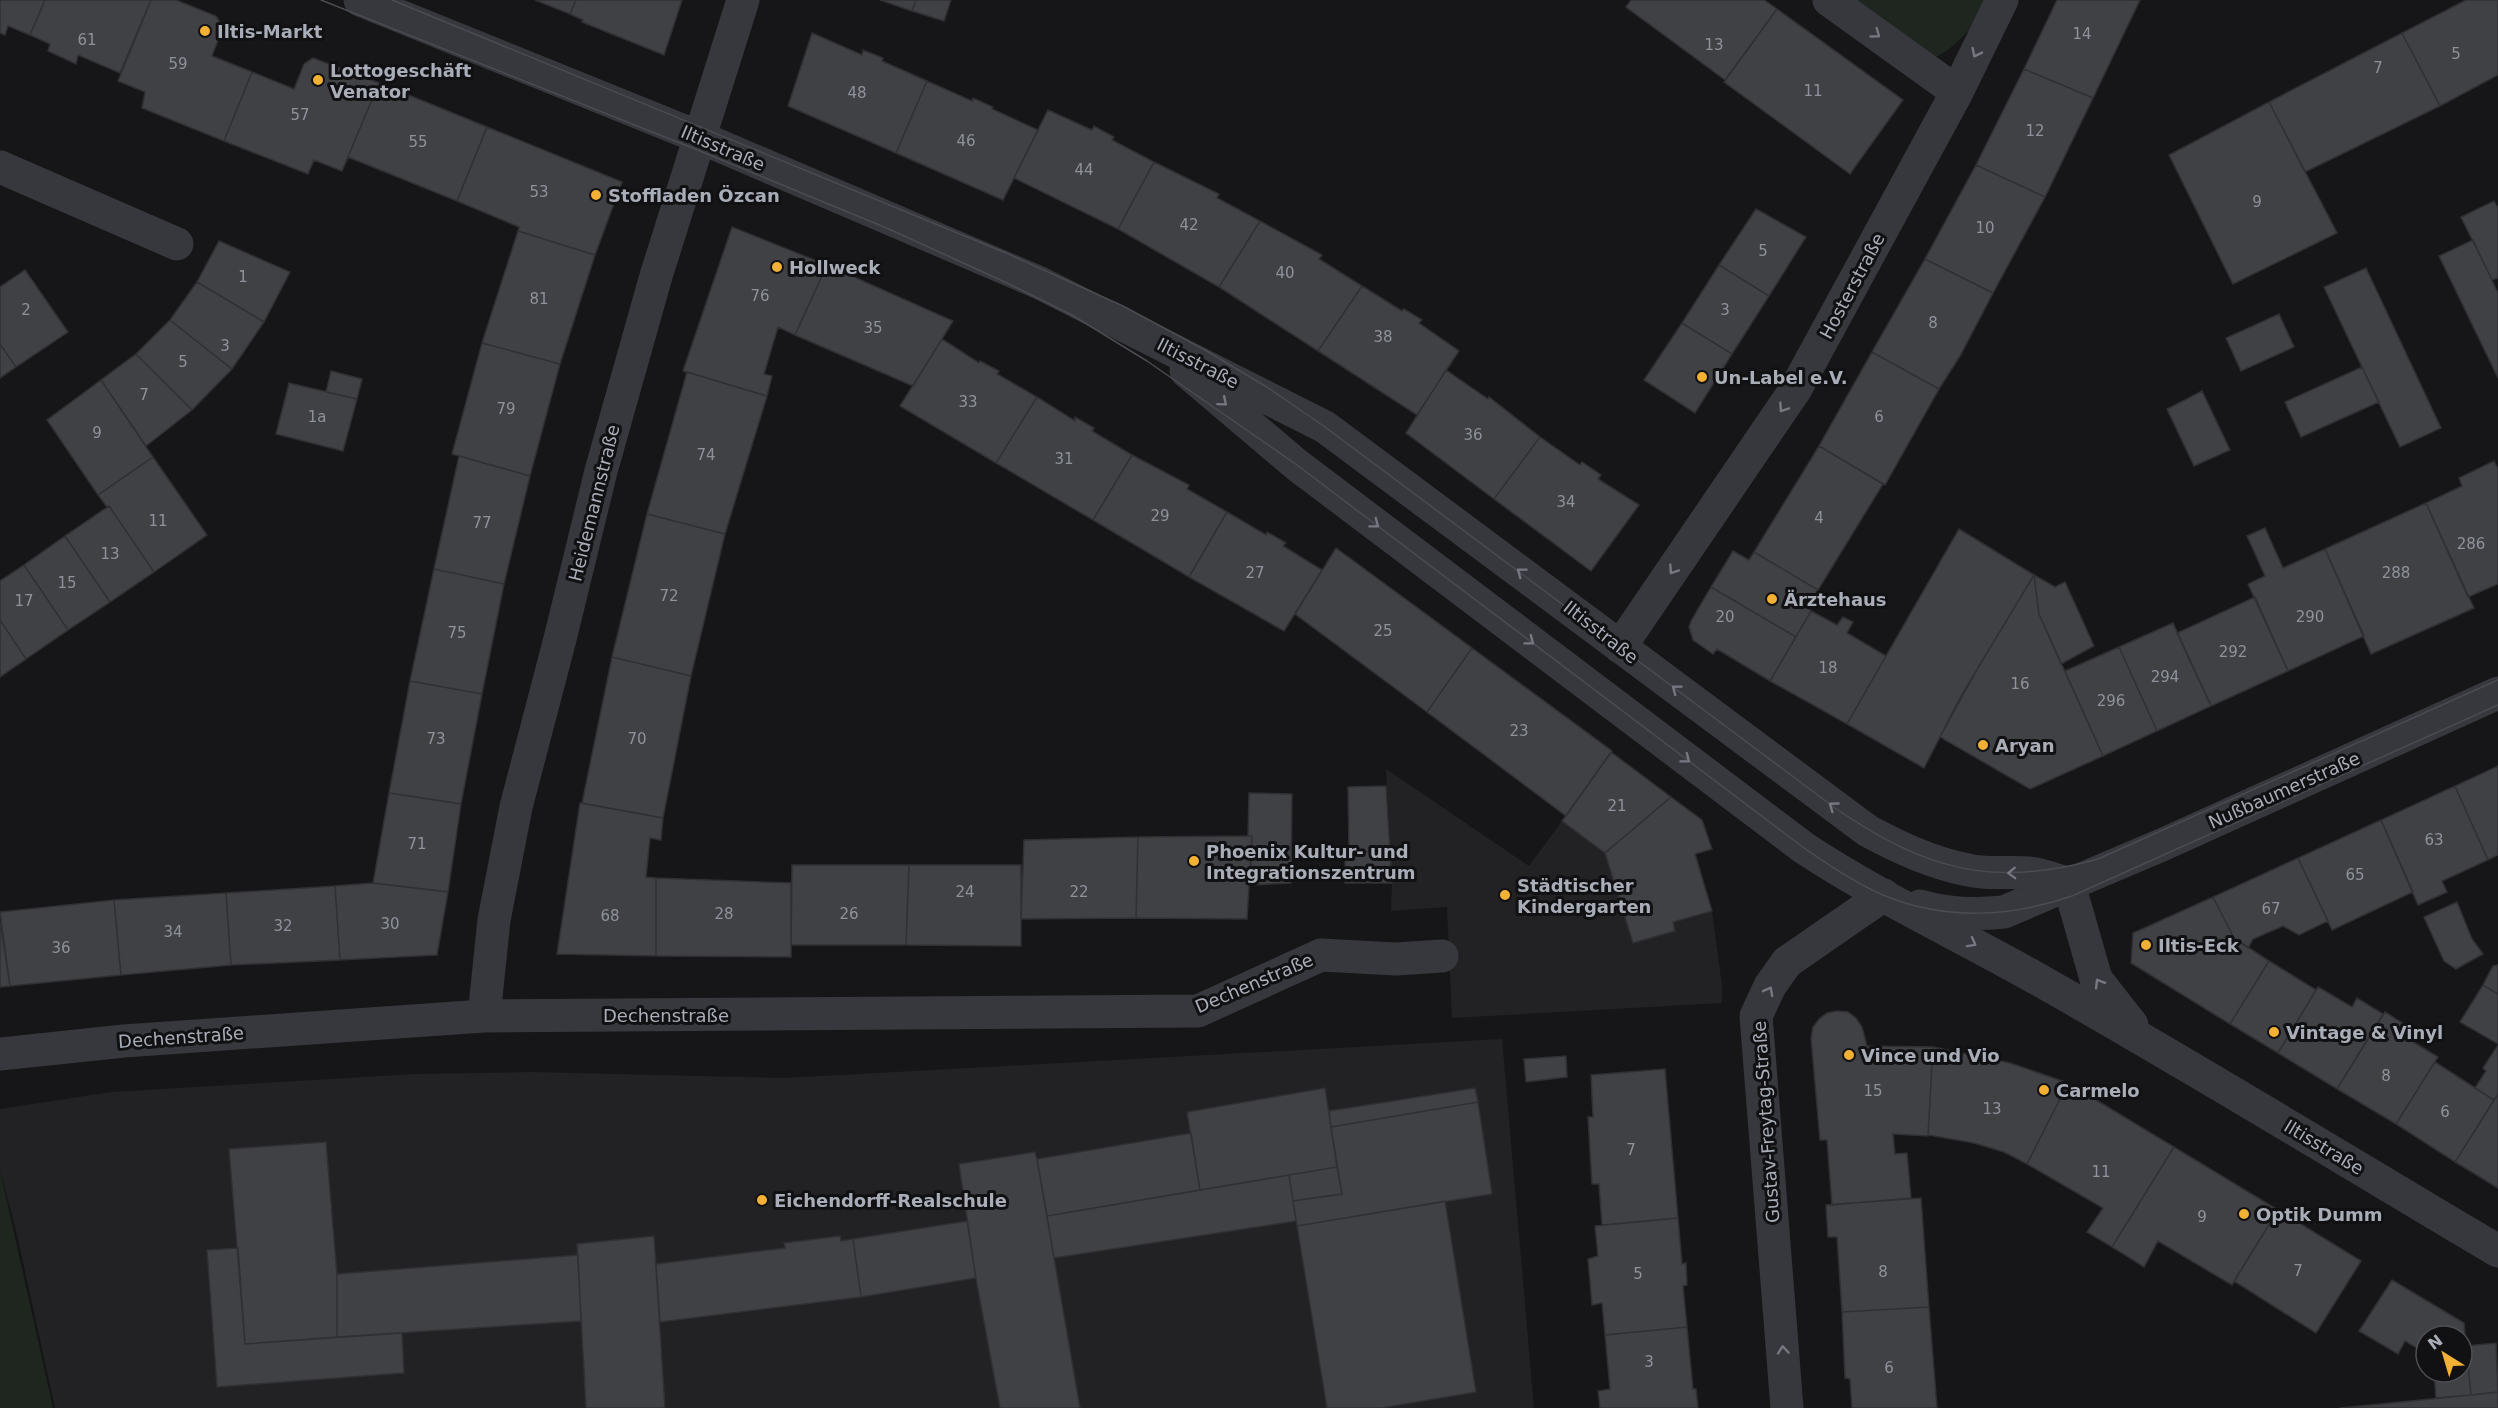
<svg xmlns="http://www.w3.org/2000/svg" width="2498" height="1408" viewBox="0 0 2498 1408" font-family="'DejaVu Sans',sans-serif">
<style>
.built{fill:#222225}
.green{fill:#1e261f}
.building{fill:#404145;stroke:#303034;stroke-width:1.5}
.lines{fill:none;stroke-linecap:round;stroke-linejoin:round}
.minor{stroke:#37383d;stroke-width:33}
.tram{stroke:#4a4c52;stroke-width:1.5}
.oneway{stroke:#757881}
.poi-dot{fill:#f2b134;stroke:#111113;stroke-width:2}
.labels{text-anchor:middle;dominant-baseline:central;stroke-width:6;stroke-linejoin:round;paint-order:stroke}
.number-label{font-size:15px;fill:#8e929b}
.poi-label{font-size:18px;font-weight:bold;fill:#a8adb8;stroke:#111113;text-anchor:start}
.street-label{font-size:18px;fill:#a8adb8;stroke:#111113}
</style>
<rect width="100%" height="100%" fill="#161618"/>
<path class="built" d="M1386,769L1529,866L1562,821L1605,853L1633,943L1674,931L1673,922L1712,911L1722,986V1003L1452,1018L1447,907L1391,911L1392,883Z
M1502,1039L1534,1408H55L16,1230L0,1170V1109L111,1092L416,1074L532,1072L786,1078Z"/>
<path class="green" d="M1850,0H1986C1978,23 1956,48 1934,58Z
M0,1170L53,1408H0Z"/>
<path class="building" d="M0,0H45L30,35L8,26L5,35L0,33Z
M45,0H151L120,73L78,55L76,64L48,51L50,44L30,35Z
M151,0H176L216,16L223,27L212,56L252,72L224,141L142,108L145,92L118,81Z
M535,0H576L570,14Z
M576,0H682L664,55L582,22L583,20L570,14Z
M880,0H916L912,11Z
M916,0H951L944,21L912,11Z
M1631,0H1764L1777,9L1725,80L1626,7Z
M2057,0H2140L2093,98L2024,69Z
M2466,0H2498V75L2440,106L2402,33Z
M1777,9L1903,100L1850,174L1724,82Z
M812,33L862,55L863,50L883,58L882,61L927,81L896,153L788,106Z
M2402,33L2440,106L2305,172L2269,102Z
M313,58L379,83L342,171L314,160L308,174L224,141L252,72L294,89L304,64Z
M2024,69L2093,98L2045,197L1976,165Z
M927,81L972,101L973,98L993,107L992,109L1038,130L1003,200L896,153Z
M379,83L487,127L457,201L348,157Z
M2269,102L2337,233L2233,284L2169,155Z
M1048,110L1092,130L1094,126L1114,137L1112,140L1154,162L1118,229L1014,178Z
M487,127L622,182L595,255L518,231L519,227L457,201Z
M1154,162L1219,194L1217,198L1260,221L1219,287L1118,229Z
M1976,165L2045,197L1993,293L1925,259Z
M2494,201L2498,208V278L2492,280L2461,217Z
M1756,209L1806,237L1769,296L1719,265Z
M1260,221L1322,255L1319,259L1362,286L1318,351L1219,287Z
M732,227L827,265L795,335L778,327L764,374L772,376L767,396L683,371Z
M518,231L595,255L560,364L482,343Z
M2473,240L2498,293V378L2439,256Z
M219,241L290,272L264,322L197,282Z
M1925,259L1993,293L1960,356L1939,389L1872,352Z
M827,265L953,321L913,386L795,335Z
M1719,265L1769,296L1732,354L1682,323Z
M2366,268L2441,428L2400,447L2324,287Z
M25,270L68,332L16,367L0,344V287Z
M197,282L264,322L232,369L170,320Z
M1362,286L1402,311L1404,309L1422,320L1419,323L1459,351L1417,415L1318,351Z
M2279,314L2294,347L2241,371L2226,338Z
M170,320L232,369L192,410L136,354Z
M1682,323L1732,354L1695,413L1644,380Z
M942,339L979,363L980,361L999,371L997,374L1037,397L996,463L900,406Z
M482,343L560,364L530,476L452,454Z
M0,344L16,367L0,378Z
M1872,352L1939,389L1885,485L1819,446Z
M136,354L192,410L146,446L101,380Z
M2362,367L2379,402L2301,437L2285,402Z
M1446,370L1488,399L1489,397L1540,437L1494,499L1406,433Z
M331,371L362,379L357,399L326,392Z
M687,372L767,396L725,534L647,514Z
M101,380L153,457L98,495L47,420Z
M289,383L357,399L343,451L276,434Z
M2202,391L2230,450L2194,466L2167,409Z
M1037,397L1075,421V417L1094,428L1092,431L1132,455L1093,520L996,463Z
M1540,437L1580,465L1582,462L1601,475L1598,479L1639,505L1591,571L1494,499Z
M1819,446L1883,484L1818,590L1754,552Z
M1132,455L1189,485L1187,489L1227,512L1189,577L1093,520Z
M459,456L530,476L504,584L434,569Z
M153,457L207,535L154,572L109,506L107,507L98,495Z
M2494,461L2498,469V584L2468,597L2426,503L2462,486L2459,478Z
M2426,503L2474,608L2371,654L2325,549Z
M109,506L154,572L110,602L65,536Z
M1227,512L1266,535L1267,532L1286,543L1283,546L1322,570L1284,631L1189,577Z
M647,514L725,534L691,676L612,657Z
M2265,528L2283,568L2325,549L2364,636L2288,671L2248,584L2265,576L2247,536Z
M1959,529L2034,575L1961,696L1924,768L1847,724Z
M65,536L110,602L68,630L24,565Z
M1336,548L1472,648L1427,712L1295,614Z
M1733,551L1749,560L1754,552L1818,590L1808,608L1811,611L1796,637L1711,587Z
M24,565L68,630L26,659L0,620V581Z
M434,569L504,584L482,694L410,681Z
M2034,575L2039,614L2103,756L2030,789L1940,737L1979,666Z
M2034,575L2055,587L2065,582L2094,646L2061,664L2039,614Z
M1711,587L1796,637L1770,681L1717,649L1713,654L1693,640L1689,627L1691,621Z
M2255,597L2288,671L2211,706L2177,633Z
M1811,611L1837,625L1843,617L1853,622L1847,633L1886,656L1847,724L1770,681Z
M0,620L26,659L0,677Z
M2173,623L2211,706L2157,731L2119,647Z
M2119,647L2157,731L2103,756L2065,671Z
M1472,648L1612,751L1566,816L1427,712Z
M612,657L691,676L663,818L582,803Z
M410,681L482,694L461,804L389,793Z
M1611,752L1671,797L1605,853L1562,821Z
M2498,766V855L2488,860L2455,786Z
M1386,786L1390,852H1349L1348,787Z
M2455,786L2488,860L2442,881L2447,892L2418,905L2381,820Z
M389,793L461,804L448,892L373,883Z
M1249,793L1292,794L1291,883L1250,885L1252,836H1248Z
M1671,797L1702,820L1712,849L1695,854L1712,911L1673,922L1675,931L1633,943L1605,853Z
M580,803L663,818L661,840L650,838L646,877L656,878V956L557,954Z
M2381,820L2413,892L2332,930L2298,858Z
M1248,836H1252L1247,919L1136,918L1138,837Z
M1138,837L1136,918L1021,919L1024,840Z
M1345,852H1390L1392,883H1345Z
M2298,858L2328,921L2299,935L2283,926L2253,939L2248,948L2234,938L2213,897Z
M792,865H909L906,945H791Z
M909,865H1021V946L906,945Z
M656,878L791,883V957L656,956Z
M373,883L448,892L437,955L340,960L335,886Z
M335,886L340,960L231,965L226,893Z
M226,893L231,965L121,975L114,900Z
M2213,897L2234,938L2269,961L2230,1024L2131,963L2133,933Z
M114,900L121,975L10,986L0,912Z
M2457,902L2472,939L2483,954L2456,969L2444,961L2424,917Z
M0,921L10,986L0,987Z
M2269,961L2316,990L2278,1053L2230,1024Z
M2498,965V994L2483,985L2493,966Z
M2483,985L2498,994V1044L2460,1022Z
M2318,987L2352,1007L2357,998L2383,1014L2337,1089L2278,1053Z
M1837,1011L1848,1012L1856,1018L1862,1027L1867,1046L1933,1047L1928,1136L1893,1134L1895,1154L1907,1153L1911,1198L1832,1205L1827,1140H1820L1811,1038L1813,1027L1819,1019L1827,1013Z
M2385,1012L2410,1028L2405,1037L2438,1057L2396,1124L2337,1089Z
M2498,1045V1094L2494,1100L2475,1088L2486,1071L2483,1068Z
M1933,1047L2010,1063L2068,1083L2027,1164L2004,1152L1974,1143L1928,1135Z
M1566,1056L1567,1077L1526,1082L1524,1059Z
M2435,1062L2494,1100L2455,1162L2396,1124Z
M1665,1069L1678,1218L1602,1225L1599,1184H1592L1588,1117H1593L1591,1075Z
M2068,1083L2174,1147L2112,1247L2087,1232L2103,1208L2027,1164Z
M1325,1088L1337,1167L1200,1190L1187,1112Z
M1475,1088L1478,1102L1331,1127L1329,1111Z
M2498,1094V1188L2455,1162Z
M1478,1102L1492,1194L1297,1226L1293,1201L1342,1194L1331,1127Z
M1191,1133L1200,1190L1047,1216L1037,1159Z
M326,1142L337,1275V1337L245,1344L229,1149Z
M2174,1147L2278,1210L2232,1285L2158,1241L2144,1267L2112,1247Z
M1035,1152L1037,1159L1080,1408H1000L976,1279L959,1164Z
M1337,1167L1342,1194L1293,1201L1289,1175Z
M1289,1175L1296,1221L1054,1258L1047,1216Z
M1921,1198L1929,1307L1842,1312L1837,1237H1828L1826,1205Z
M1445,1201L1476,1392L1382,1408H1327L1297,1226Z
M2278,1210L2361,1261L2316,1333L2234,1281Z
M1678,1218L1682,1264L1686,1263L1687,1285L1683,1286L1687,1327L1605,1335L1602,1303L1592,1305L1588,1259L1598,1256L1595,1226Z
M967,1221L976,1278L861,1297L853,1239Z
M654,1236L665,1408H586L577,1244Z
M840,1236L841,1241L853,1239L861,1297L660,1322L656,1264L785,1248L784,1243Z
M238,1248L245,1344L402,1333L404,1373L217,1387L207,1250Z
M578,1255L581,1321L337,1337V1274Z
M2392,1280L2464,1323L2466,1346L2496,1343L2498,1392L2471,1395L2467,1354H2462V1336H2426V1353L2405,1341L2398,1354L2359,1331Z
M1929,1307L1937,1408H1852L1850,1379L1845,1378L1842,1312Z
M1687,1327L1693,1389H1696L1698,1408H1600L1598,1391L1610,1389L1605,1335Z
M2462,1354H2467L2471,1395L2436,1398L2434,1372H2462Z
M2498,1392V1408H2340L2471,1395Z"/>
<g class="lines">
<path class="minor" d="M360,0L699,137L1040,283L1325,427L1868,831C1900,848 1932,863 1968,870C1988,875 2008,871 2028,873C2042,874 2056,880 2069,884
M1829,0L1957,92
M0,167L177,244
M1186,371L1297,465L1804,848C1880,898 1962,936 2041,981C2195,1068 2346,1161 2498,1251
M1620,647L1795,390L1957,92L2002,0
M2069,884L2096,979L2132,1025
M1920,906C1947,914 1976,915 2004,912L2164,844L2498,693
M484,1016L494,920L516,807L560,639L601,471L656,276L743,0
M0,1054L124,1041L484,1016L1198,1011L1321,955L1396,959L1442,956
M1787,1408L1756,1016L1770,986L1787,962L1884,895"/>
<path class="tram" d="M321,0L695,149L889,229L1007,283L1072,315L1147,361L1297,465L1804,848C1829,865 1855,883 1883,895C1945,921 2011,917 2072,896L2498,705
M392,0L1006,253L1123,306L1205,350L1270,389L1325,427L1835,808C1924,869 1992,889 2098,859L2498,680"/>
</g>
<defs><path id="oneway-chevron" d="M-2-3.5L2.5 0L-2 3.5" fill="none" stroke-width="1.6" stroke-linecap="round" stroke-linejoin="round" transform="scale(1.5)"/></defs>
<g class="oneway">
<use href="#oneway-chevron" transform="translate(1876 34) rotate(36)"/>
<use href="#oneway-chevron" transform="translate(1976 53) rotate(116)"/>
<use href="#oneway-chevron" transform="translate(1223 402) rotate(40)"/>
<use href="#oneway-chevron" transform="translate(1783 408) rotate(124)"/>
<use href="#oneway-chevron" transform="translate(1375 524) rotate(37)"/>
<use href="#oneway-chevron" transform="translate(1673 570) rotate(124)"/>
<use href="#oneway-chevron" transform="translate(1521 572) rotate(-143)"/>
<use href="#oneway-chevron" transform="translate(1530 641) rotate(37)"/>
<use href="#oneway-chevron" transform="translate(1676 689) rotate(-143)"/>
<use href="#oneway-chevron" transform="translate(1686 759) rotate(37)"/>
<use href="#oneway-chevron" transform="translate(1833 806) rotate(-144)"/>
<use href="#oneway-chevron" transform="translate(2012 873) rotate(178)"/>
<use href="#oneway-chevron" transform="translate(1972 943) rotate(29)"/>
<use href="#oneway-chevron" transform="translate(2099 983) rotate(-121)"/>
<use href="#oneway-chevron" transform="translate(1769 991) rotate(-62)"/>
<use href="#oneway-chevron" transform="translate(1783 1350) rotate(-95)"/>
</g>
<g class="poi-dot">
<circle cx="205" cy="31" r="6"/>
<circle cx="318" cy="80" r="6"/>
<circle cx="596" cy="195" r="6"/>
<circle cx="777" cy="267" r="6"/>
<circle cx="1702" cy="377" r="6"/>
<circle cx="1772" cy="599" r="6"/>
<circle cx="1983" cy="745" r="6"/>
<circle cx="1194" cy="861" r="6"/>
<circle cx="1505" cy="895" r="6"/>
<circle cx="2146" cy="945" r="6"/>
<circle cx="2274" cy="1032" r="6"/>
<circle cx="1849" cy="1055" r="6"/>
<circle cx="2044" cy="1090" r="6"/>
<circle cx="762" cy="1200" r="6"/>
<circle cx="2244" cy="1214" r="6"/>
</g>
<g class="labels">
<g class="number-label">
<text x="2082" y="34">14</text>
<text x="87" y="40">61</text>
<text x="1714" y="45">13</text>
<text x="2456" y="54">5</text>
<text x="178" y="64">59</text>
<text x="2378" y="68">7</text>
<text x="1813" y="91">11</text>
<text x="857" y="93">48</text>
<text x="300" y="115">57</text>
<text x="2035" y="131">12</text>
<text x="966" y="141">46</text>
<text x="418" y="142">55</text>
<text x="1084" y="170">44</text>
<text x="539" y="192">53</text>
<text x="2257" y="202">9</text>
<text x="1189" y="225">42</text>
<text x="1985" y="228">10</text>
<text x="1763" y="251">5</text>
<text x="1285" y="273">40</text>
<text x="243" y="277">1</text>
<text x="760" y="296">76</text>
<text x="539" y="299">81</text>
<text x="26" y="310">2</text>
<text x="1725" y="310">3</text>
<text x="1933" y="323">8</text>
<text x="873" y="328">35</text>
<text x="1383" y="337">38</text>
<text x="225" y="346">3</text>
<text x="183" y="362">5</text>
<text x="144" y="395">7</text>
<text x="968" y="402">33</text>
<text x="506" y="409">79</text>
<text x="317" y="417">1a</text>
<text x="1879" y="417">6</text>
<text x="97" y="433">9</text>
<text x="1473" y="435">36</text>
<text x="706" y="455">74</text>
<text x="1064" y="459">31</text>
<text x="1566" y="502">34</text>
<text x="1160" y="516">29</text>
<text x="1819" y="518">4</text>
<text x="158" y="521">11</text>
<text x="482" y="523">77</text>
<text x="2471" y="544">286</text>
<text x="110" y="554">13</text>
<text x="1255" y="573">27</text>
<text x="2396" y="573">288</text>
<text x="67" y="583">15</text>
<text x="669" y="596">72</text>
<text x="24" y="601">17</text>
<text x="1725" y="617">20</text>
<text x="2310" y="617">290</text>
<text x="1383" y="631">25</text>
<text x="457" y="633">75</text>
<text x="2233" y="652">292</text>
<text x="1828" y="668">18</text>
<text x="2165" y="677">294</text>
<text x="2020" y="684">16</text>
<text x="2111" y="701">296</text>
<text x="1519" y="731">23</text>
<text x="436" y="739">73</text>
<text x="637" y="739">70</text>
<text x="1617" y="806">21</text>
<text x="2434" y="840">63</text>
<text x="417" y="844">71</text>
<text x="2355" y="875">65</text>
<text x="965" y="892">24</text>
<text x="1079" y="892">22</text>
<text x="2271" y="909">67</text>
<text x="724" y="914">28</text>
<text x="849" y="914">26</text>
<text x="610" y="916">68</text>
<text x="390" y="924">30</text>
<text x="283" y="926">32</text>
<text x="173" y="932">34</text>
<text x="61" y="948">36</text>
<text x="2386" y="1076">8</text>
<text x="1873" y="1091">15</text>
<text x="1992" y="1109">13</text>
<text x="2445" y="1112">6</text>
<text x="1631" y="1150">7</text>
<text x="2101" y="1172">11</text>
<text x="2202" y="1217">9</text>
<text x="2298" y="1271">7</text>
<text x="1883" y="1272">8</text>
<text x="1638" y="1274">5</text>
<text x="1649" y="1362">3</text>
<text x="1889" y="1368">6</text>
</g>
<g class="poi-label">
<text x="217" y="31">Iltis-Markt</text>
<text x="330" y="70">Lottogeschäft<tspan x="330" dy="21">Venator</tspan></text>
<text x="608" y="195">Stoffladen Özcan</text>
<text x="789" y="267">Hollweck</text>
<text x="1714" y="377">Un-Label e.V.</text>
<text x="1784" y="599">Ärztehaus</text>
<text x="1995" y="745">Aryan</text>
<text x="1206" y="851">Phoenix Kultur- und<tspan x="1206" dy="21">Integrationszentrum</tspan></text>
<text x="1517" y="885">Städtischer<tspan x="1517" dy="21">Kindergarten</tspan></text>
<text x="2158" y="945">Iltis-Eck</text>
<text x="2286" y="1032">Vintage &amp; Vinyl</text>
<text x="1861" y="1055">Vince und Vio</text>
<text x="2056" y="1090">Carmelo</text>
<text x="774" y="1200">Eichendorff-Realschule</text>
<text x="2256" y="1214">Optik Dumm</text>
</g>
<g class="street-label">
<text transform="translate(723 148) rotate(23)">Iltisstraße</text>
<text transform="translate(1852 286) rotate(-62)">Hosterstraße</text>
<text transform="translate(1198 363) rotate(27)">Iltisstraße</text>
<text transform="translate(594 503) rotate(-76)">Heidemannstraße</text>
<text transform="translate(1601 632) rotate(38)">Iltisstraße</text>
<text transform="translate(2284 790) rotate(-24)">Nußbaumerstraße</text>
<text transform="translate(1254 983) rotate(-23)">Dechenstraße</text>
<text x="666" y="1015">Dechenstraße</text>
<text transform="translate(181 1037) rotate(-4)">Dechenstraße</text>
<text transform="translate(1766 1122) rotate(-94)">Gustav-Freytag-Straße</text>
<text transform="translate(2324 1147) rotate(31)">Iltisstraße</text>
</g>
</g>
<g transform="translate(2444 1354) rotate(323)"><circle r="28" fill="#111113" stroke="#4d4f55" stroke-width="1.5"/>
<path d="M0-4.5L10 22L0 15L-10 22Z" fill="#f2b134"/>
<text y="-9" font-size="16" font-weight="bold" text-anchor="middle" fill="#a8adb8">N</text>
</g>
</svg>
